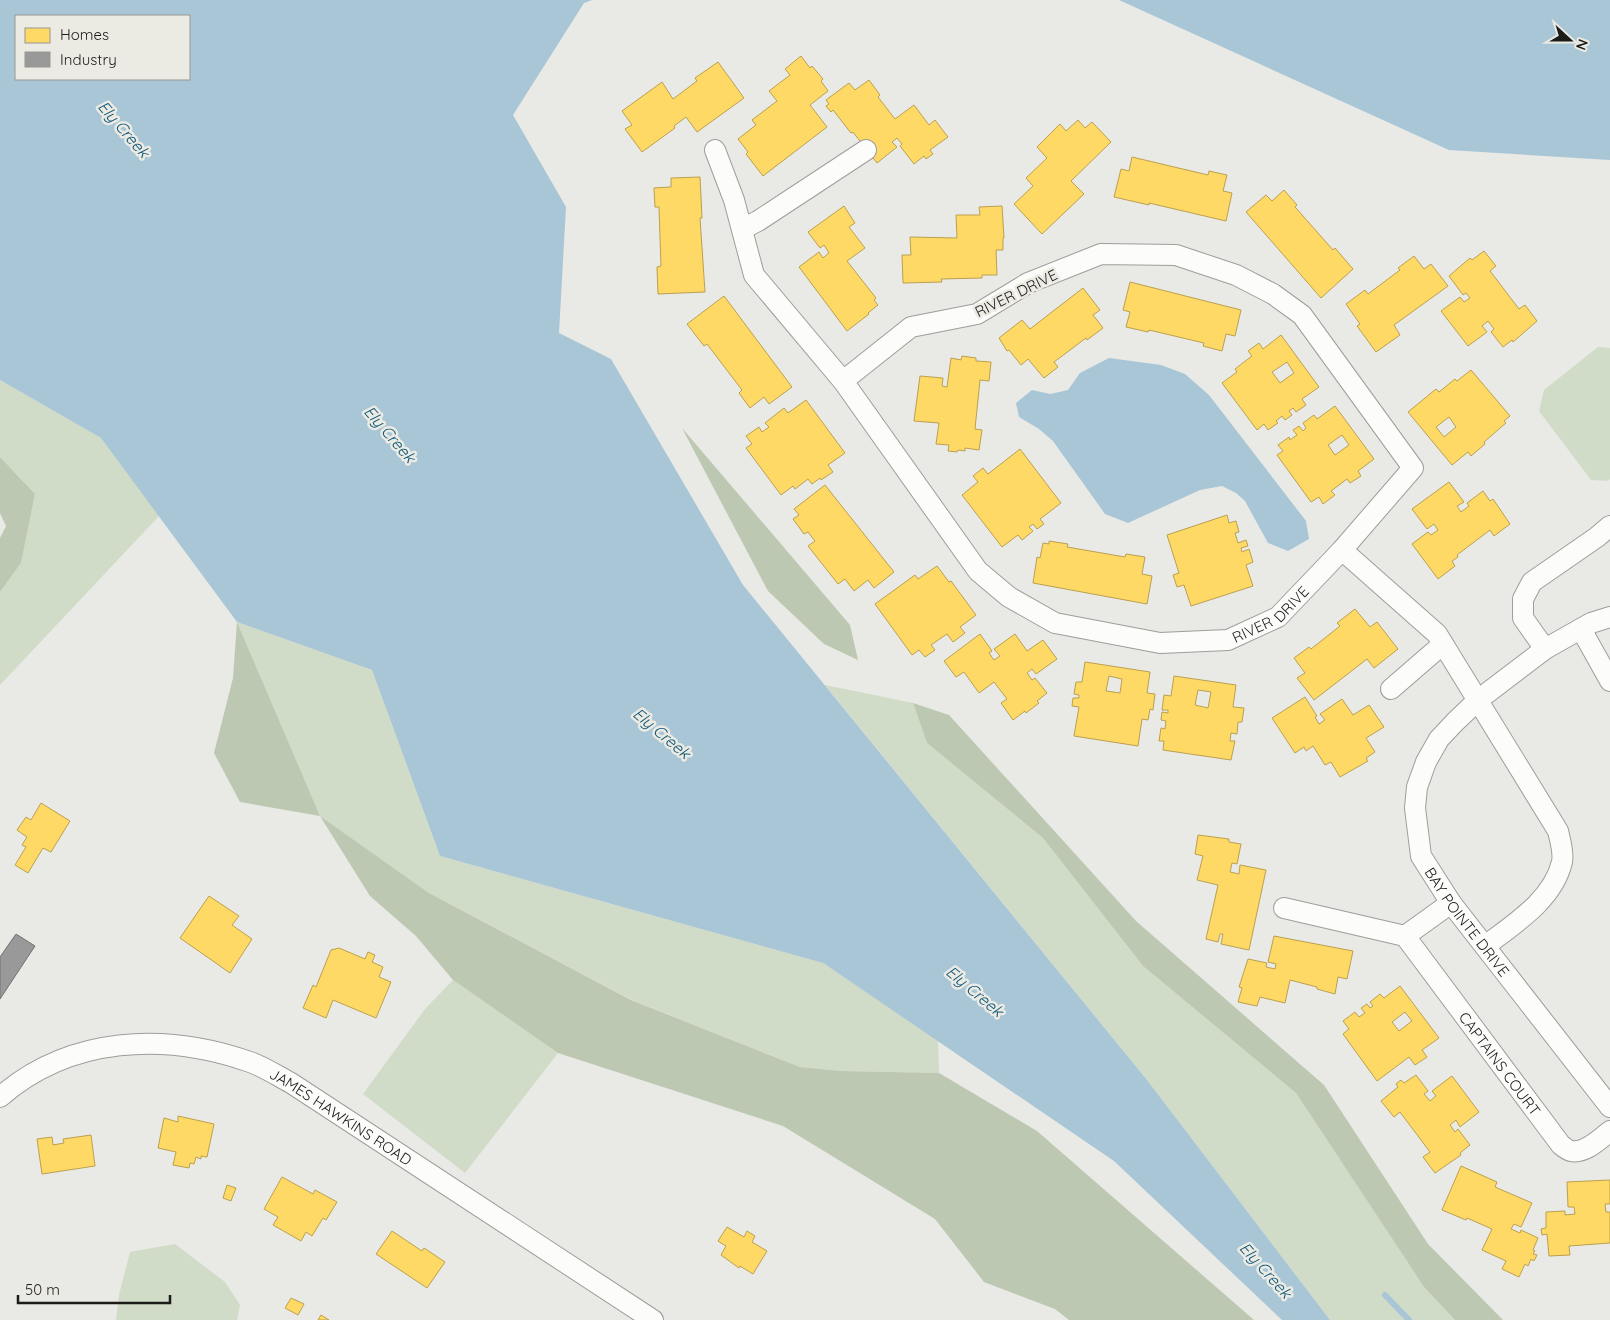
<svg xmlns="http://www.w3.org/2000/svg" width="1610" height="1320" viewBox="0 0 1610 1320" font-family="Quicksand,sans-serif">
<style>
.green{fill:#d0dcc7}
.forest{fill:#bcc8b1}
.water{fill:#a9c6d7;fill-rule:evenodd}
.homes{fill:#ffd966;stroke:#bba04f;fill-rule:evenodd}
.industry{fill:#999;stroke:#737372}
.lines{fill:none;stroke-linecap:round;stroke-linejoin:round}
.stream{stroke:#a9c6d7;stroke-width:6}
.minor-casing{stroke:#9e9d9a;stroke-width:22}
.minor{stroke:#fcfcfb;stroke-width:20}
.labels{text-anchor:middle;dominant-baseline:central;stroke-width:5;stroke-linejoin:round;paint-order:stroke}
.street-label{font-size:15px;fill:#1b1b18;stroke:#ebeae3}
.water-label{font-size:16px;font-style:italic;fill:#0d577a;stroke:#ebeae3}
</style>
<rect width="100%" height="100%" fill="#e9e9e5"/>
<path class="green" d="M1598,347L1610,348V479L1608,481L1591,480L1539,411L1544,390Z
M0,380L101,438L159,516L0,685V592L21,563L35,494L0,457Z
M237,622L372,670L440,856L823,963L938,1041L939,1073L841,1071L800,1067L632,1000L429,893L320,816Z
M825,685L913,703L927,743L1043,838L1143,966L1296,1093L1424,1287L1455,1320H1330L1147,1080Z
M453,980L558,1053L465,1173L363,1094L425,1009Z
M175,1244L225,1282L240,1305L237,1320H116L119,1295L130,1252Z"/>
<path class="forest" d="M682,428L850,625L858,660L824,644L768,591Z
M0,457L35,494L21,563L0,592V538L6,526L0,513Z
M237,622L320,816L429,893L631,1000L800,1067L841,1071L939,1073L1037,1131L1254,1320H1069L1055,1309L984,1282L935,1219L783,1126L558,1053L453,980L416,936L370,896L320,816L240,802L214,753L233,678Z
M913,703L949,715L1136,921L1324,1085L1428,1244L1503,1320H1455L1424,1287L1296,1093L1143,966L1043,838L927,743Z"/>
<path class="water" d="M0,0H592L584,3L513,115L566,207L559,333L611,359L743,585L1147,1080L1330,1320H1282L1114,1161L823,963L440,856L372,670L237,622L101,438L0,380ZM16,16H189V79H16Z
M1119,0H1610V160L1449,150Z
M1109,358L1161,365L1185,374L1209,395L1306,521L1309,539L1288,551L1268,543L1245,501L1236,493L1222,486L1200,490L1128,523L1105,514L1053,441L1039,429L1019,417L1016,403L1032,390L1050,394L1068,390L1080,373Z"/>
<path class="homes" d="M801,56L810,68L812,66L823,79L821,81L828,91L810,105L827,127L763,176L746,154L748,152L738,139L756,125L752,120L777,101L769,91L790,75L785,69Z
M718,62L744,98L697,132L686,117L674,126L675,128L642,152L625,129L632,125L622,111L662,82L673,99L697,81L695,78Z
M869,80L880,95L878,97L895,119L914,105L929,125L935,120L948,137L930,150L933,154L926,159L924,156L914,164L900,146L902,144L897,138L892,142L897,147L877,163L853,132L851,133L833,110L831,112L826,106L829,104L826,100L849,83L855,90Z
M1078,120L1085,128L1092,122L1111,142L1071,181L1084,194L1042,234L1014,204L1033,186L1026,178L1047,158L1037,147L1060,124L1066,131Z
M1132,157L1208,175L1209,171L1227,175L1223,191L1232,193L1226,221L1149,203V205L1114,197L1121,169L1129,171Z
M700,177L702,218H700L705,292L658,294L657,267L661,266L659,207H655L654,188L671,187V178Z
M1284,190L1297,205L1295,207L1333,250L1335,248L1353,269L1321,298L1246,212L1266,195L1272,201Z
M844,206L855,223L849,227L865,248L847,261L876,298L874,300L878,305L868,313L869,314L847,331L799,267L819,252L823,258L829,253L824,245L820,248L808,232Z
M1002,206L1004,238H1003V250H996L997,275H982V278L941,279L942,282L903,283L902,255H911L910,237L957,238L956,215H980L979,207Z
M1484,251L1496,266L1490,271L1519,309L1525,305L1537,321L1513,342L1512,340L1503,347L1491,332L1494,329L1488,321L1482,326L1487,332L1468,346L1441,311L1460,297L1464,302L1470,298L1466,293L1463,295L1449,276L1470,258L1472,260Z
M1414,256L1424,269L1431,264L1448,286L1394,325L1400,335L1376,352L1357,326L1360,324L1346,304L1365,290L1368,294L1400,270L1398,268Z
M1130,282L1241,310L1235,336L1226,334L1222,351L1203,346L1204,343L1149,330L1148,332L1126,327L1130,312L1123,310Z
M1083,288L1100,310L1093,315L1103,328L1087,340L1086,338L1054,362L1058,367L1044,378L1028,359L1021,365L1009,350L1007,351L999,338L1022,320L1030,329Z
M724,296L792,387L769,404L764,397L750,408L739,393L742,390L707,344L704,346L687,324Z
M1281,335L1319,387L1302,399L1306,405L1296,412L1293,408L1289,411L1292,415L1285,420L1282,416L1276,421L1278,423L1268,430L1264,424L1257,430L1222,383L1237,372L1235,369L1252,356L1248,351L1259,343L1263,349ZM1287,362L1294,373L1280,383L1272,372Z
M962,356L976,358V361L991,362L989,381L980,380L975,429L982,430L979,450L965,448V451L958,450L957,452L948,451L949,445L936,444L939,423L914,421L920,376L943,378L942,386L947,387L951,358L961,360Z
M1471,370L1510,416L1504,421L1506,423L1484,442L1485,444L1471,456L1468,452L1452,465L1408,412L1436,389L1439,392L1455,379L1457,381ZM1449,417L1456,427L1444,437L1436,427Z
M806,400L845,453L828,465L833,472L821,480L820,478L812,484L808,479L795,489L793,486L781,495L746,448L752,444L746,436L759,427L762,432L769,427L765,423L784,408L788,413Z
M1335,406L1374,459L1358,471L1361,476L1350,483L1347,479L1331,491L1335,495L1323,504L1319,497L1311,502L1277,455L1283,451L1278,445L1289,437L1290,440L1297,435L1293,430L1299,426L1303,431L1306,428L1303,423L1314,415L1317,419ZM1342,435L1349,445L1335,455L1328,445Z
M1020,449L1061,503L1040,519L1044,524L1037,529L1033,524L1029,527L1033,531L1022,540L1018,535L1002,547L962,495L978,482L973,476L983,468L988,474Z
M1449,482L1464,502L1457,506L1461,512L1469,506L1467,503L1483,491L1490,501L1493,499L1510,524L1494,536L1490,530L1457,555L1458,557L1452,561L1455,566L1438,579L1412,544L1428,532L1431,535L1438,530L1434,524L1427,529L1412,509Z
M825,485L894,572L874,588L868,580L854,591L845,579L838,584L808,546L815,541L808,532L804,534L793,519L799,515L794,509Z
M1227,515L1229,523L1236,521L1239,532L1235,533L1238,543L1246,540L1248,546L1241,548L1242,552L1249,549L1253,562L1246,565L1253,586L1191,606L1184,585L1177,587L1173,575L1179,573L1167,535Z
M1049,541L1068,544L1067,547L1125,557L1126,554L1145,557L1142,574L1152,576L1147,604L1033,583L1037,557L1040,558L1043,543L1049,544Z
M937,566L949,582L951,581L976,615L960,627L965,633L953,642L947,634L931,645L935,650L925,657L919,650L912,655L875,604L915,575L918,579Z
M1355,609L1370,627L1377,622L1398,649L1374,668L1367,659L1314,700L1297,678L1305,673L1294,658L1309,647L1311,649L1340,626L1337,623Z
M980,634L992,651L989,653L994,660L1000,656L994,649L1015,634L1027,651L1043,640L1057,659L1036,674L1032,669L1027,673L1032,680L1035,678L1047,693L1037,701L1039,703L1026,713L1025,711L1013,720L1001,703L1007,699L994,682L979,693L964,672L956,677L944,661Z
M1085,662L1150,672L1147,693L1155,694L1153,710L1150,709L1148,720L1142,719L1138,746L1074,736L1079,707L1072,706L1073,698H1079V695L1074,694L1076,682H1082ZM1109,676L1122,679L1120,693L1106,691Z
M1174,676L1236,685L1233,707L1244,708L1242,722H1238L1237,734L1231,733L1230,741H1235L1231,760L1163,750L1164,741H1159L1161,728L1165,729L1166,721L1161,720L1162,712L1168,713V710H1162L1164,695L1171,696ZM1198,690L1211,692L1208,708L1195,705Z
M1305,697L1317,716L1315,717L1319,724L1325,720L1320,714L1342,699L1353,715L1369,705L1384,727L1366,738L1375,752L1366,758L1368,761L1340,777L1331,762L1325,765L1313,746L1306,751L1304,747L1295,753L1272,718Z
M41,803L70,821L51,852L43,848L28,873L15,865L26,847L22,845L27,837L17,830L26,817L31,820Z
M1198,835L1229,839V842L1241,844L1237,864L1232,863L1230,872L1239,874L1240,865L1266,870L1249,950L1221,944L1223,934H1220L1218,942L1206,939L1218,885L1197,880L1203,856L1195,854Z
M209,896L239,916L232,925L252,939L230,973L180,938Z
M1274,936L1353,951L1347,979L1338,977L1335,994L1317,989V987L1290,980L1285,1003L1260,997L1257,1006L1238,1002L1242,988L1239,987L1248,959L1267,963L1266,967L1275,969L1276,964L1268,962Z
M339,948L365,959L368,952L375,955L372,962L383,967L379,977L391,982L376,1018L333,1000L326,1018L303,1008L313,985L316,987L331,950Z
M1400,986L1439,1038L1422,1050L1427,1057L1415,1065L1409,1057L1377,1081L1343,1034L1349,1029L1343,1021L1355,1012L1359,1017L1365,1013L1361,1008L1367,1004L1370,1008L1373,1006L1370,1002L1380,994L1384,998ZM1405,1012L1412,1021L1399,1031L1392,1022Z
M1416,1075L1428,1091L1424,1094L1430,1101L1436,1096L1432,1091L1452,1076L1479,1112L1460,1127L1456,1120L1450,1125L1455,1132L1458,1129L1470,1145L1460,1153L1461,1155L1435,1173L1423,1157L1430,1152L1400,1112L1394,1117L1381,1101L1398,1087L1396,1084L1401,1080L1404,1083Z
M178,1116L214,1124L207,1157L201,1156V1159L196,1157L194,1164L190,1163L189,1168L173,1165L176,1152L158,1148L164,1118L178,1122Z
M91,1135L95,1166L42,1174L37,1139L52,1137L53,1145L64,1143L63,1139Z
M1461,1166L1497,1182L1495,1187L1532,1203L1521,1227L1514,1224L1511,1229L1520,1233L1521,1230L1538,1238L1533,1250L1535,1251L1533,1254L1537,1255L1534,1261L1531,1259L1528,1266L1525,1264L1519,1277L1502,1269L1506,1261L1482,1250L1492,1229L1467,1218L1466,1220L1442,1210Z
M282,1177L313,1194L315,1190L337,1202L326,1220L323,1218L312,1236L306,1232L301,1241L273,1225L278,1217L264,1209Z
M1610,1180V1204H1605L1606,1212H1610V1243L1569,1246L1570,1255L1549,1256L1547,1234L1542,1235L1541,1229L1546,1228V1212L1565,1211V1215L1575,1214L1574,1207H1568L1567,1182Z
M227,1185L236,1188L231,1201L223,1198Z
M727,1227L744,1237L747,1231L755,1236L752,1242L767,1251L753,1274L740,1266L739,1268L721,1255L726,1246L718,1241Z
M392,1231L422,1251L424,1248L445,1262L427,1288L376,1254Z
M291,1298L304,1304L298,1315L285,1308Z
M321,1315L329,1320H318Z"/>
<path class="industry" d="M16,934L35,946L0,999V957Z"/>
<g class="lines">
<path class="stream" d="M1385,1295L1409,1320"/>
<g class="minor-casing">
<g id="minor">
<path id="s1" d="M715,150L734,200L754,275L843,381L978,571L1009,597L1055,623L1160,643L1228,640L1278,617L1342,550L1413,468L1302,315L1273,294L1236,275L1176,255L1101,254L1028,283L977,314L911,327L843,381"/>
<path d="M742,229L758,221L866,150"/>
<path d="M1342,550L1437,634L1558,831C1560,840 1564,852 1562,862C1553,900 1514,924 1485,946"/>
<path id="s2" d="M1610,617L1591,623L1545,649L1478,700L1455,722L1439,739L1426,762L1417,787L1415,808L1421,856L1451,903L1610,1107"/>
<path d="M1581,629L1610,681"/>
<path d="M1545,649L1523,618V599L1532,582L1597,537L1610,526"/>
<path d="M1391,689L1443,644"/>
<path d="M1284,908L1405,936L1451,903"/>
<path id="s3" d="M1405,936L1561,1145C1564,1147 1568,1151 1571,1151C1585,1154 1600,1139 1610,1131"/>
<path id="s4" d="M0,1097C70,1036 165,1032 250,1062C264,1067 278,1076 291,1083L653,1320"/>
</g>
</g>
<use href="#minor" class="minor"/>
</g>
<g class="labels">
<g class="street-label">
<text transform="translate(1016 293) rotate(-26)">RIVER DRIVE</text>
<text stroke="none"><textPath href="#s1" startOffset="821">RIVER DRIVE</textPath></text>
<text stroke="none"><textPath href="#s2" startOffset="415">BAY POINTE DRIVE</textPath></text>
<text stroke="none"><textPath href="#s3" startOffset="159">CAPTAINS COURT</textPath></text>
<text stroke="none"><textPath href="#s4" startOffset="371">JAMES HAWKINS ROAD</textPath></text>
</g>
<g class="water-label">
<text transform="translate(124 129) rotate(49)">Ely Creek</text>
<text transform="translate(390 434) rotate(49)">Ely Creek</text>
<text transform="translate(662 733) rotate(40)">Ely Creek</text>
<text transform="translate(975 991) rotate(40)">Ely Creek</text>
<text transform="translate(1266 1270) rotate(48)">Ely Creek</text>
</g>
</g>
<rect x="15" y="15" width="175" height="65" fill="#ebeae3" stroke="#989792"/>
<rect x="25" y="28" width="25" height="15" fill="#ffd966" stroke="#989792"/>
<text x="60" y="40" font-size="15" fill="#1b1b18">Homes</text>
<rect x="25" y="52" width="25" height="15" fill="#999999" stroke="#989792"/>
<text x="60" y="65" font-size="15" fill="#1b1b18">Industry</text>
<g transform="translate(1570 40) rotate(111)" stroke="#ebeae3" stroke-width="4" paint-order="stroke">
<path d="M0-4L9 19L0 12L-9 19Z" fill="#1b1b18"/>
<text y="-8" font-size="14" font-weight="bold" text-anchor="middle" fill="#1b1b18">N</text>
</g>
<path d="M18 1295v8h152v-8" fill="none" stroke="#1b1b18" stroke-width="2.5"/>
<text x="25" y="1295" font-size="15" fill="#1b1b18" stroke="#ebeae3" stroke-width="4" paint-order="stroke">50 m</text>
</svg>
